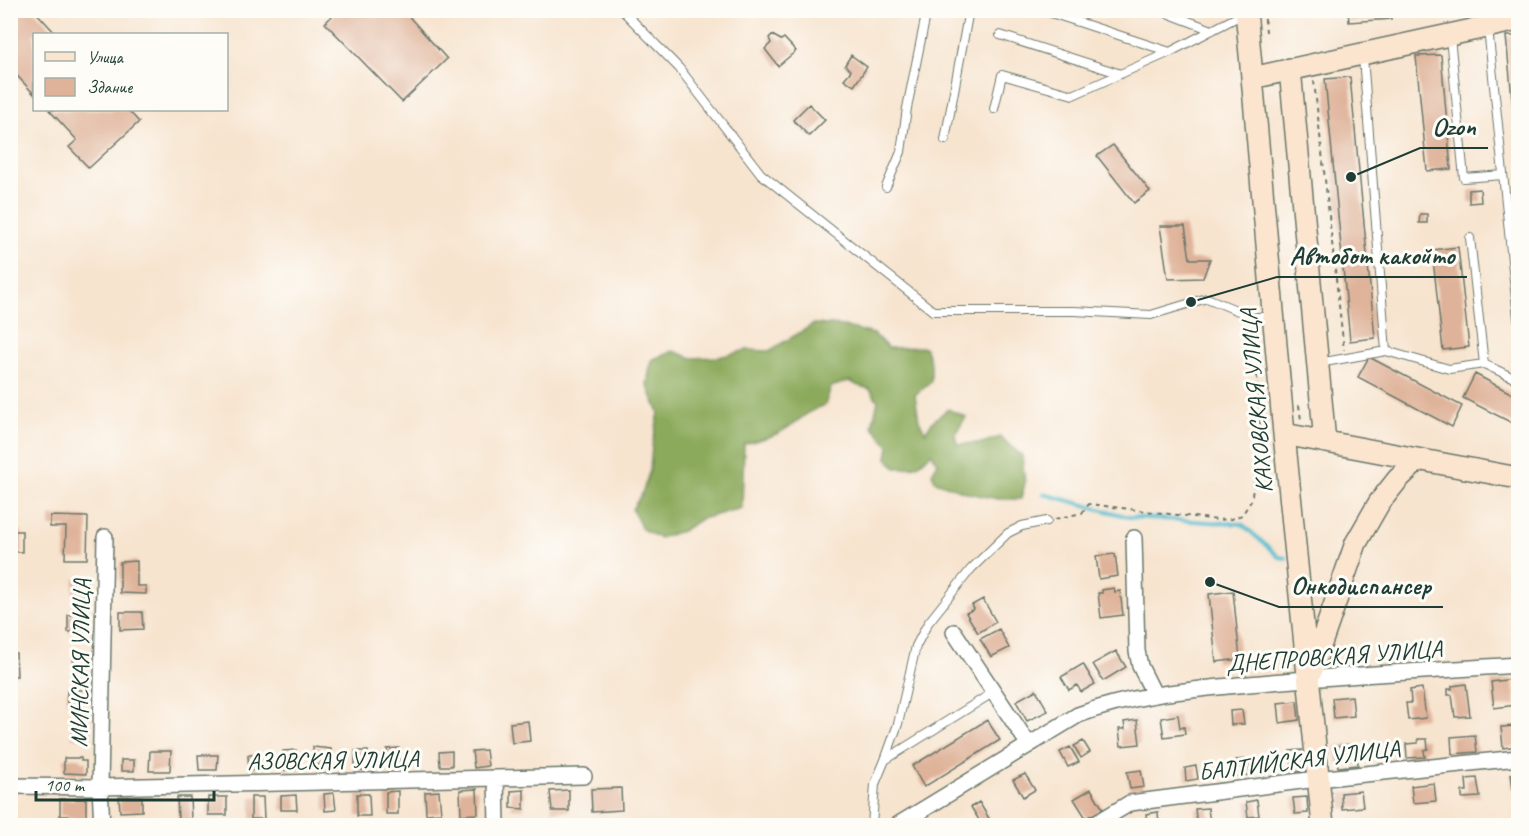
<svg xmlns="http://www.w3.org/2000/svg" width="1529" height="836" viewBox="0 0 1529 836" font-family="Caveat,sans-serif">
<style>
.forest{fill:#8caa5c;stroke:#567448;stroke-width:1.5}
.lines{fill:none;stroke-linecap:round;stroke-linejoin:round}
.stream{stroke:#50b9ce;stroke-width:4}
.building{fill:#dfb39a}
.lane-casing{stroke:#6b776a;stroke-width:10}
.street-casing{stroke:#6b776a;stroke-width:18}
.secondary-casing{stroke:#6b776a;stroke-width:24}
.path{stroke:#6b776a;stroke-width:2;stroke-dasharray:4.5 4.5;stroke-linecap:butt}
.lane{stroke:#fff;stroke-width:8}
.street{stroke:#fff;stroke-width:15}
.secondary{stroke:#fbe5cf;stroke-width:21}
.labels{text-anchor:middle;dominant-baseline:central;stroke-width:6;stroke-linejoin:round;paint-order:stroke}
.street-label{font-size:24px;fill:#1f3d34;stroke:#fdfcf7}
.leader{fill:none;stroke:#1f3d34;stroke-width:2}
.callout-dot{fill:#1f3d34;stroke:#fdfcf7;stroke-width:2}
.callout-label{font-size:26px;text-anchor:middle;font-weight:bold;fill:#1f3d34;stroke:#fdfcf7;stroke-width:6;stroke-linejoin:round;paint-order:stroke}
</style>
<rect width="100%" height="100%" fill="#fdfcf7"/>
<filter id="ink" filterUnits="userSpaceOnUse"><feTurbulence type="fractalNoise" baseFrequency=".0167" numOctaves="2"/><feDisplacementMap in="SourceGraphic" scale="12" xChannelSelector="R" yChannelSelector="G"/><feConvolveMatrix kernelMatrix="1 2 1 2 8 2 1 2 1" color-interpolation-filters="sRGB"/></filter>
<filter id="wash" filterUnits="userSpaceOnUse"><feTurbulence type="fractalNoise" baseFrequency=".008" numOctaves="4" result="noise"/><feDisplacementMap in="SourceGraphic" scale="24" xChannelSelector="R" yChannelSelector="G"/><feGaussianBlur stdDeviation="1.35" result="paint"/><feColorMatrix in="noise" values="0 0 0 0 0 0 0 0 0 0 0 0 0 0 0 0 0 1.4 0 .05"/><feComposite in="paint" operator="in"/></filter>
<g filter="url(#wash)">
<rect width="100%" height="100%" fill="#f7e4cf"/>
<path class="forest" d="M814,324L842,326L874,334L888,348L925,347L931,364V381L915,395L919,420L925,432L934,420L948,409L966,417L955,434L957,444L982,443L1000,437L1022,456L1025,483L1021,499H998L968,493L935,481L932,473L938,463L931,453C919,467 914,468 896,468L887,458L889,446L872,426L878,401L870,389L859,386L849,381L831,387L825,405C807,411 803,418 789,427C775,437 760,439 744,444L742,508L701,519L682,531L659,538L642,529L632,509L642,494L650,470L652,446L659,413L647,385L651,360L673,351L692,358L719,357L747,350L769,351Z"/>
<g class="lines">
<path class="stream" d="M1044,494L1129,517L1242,524L1279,557L1286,558"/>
</g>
<g id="blocks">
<path class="building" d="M10,10H34L56,34H34V94L10,68Z
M338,10H403L447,59L402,102L325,23Z
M1348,10H1391V19L1349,22Z
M772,35L781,40L784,38L796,51L778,66L765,49L771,43L769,38Z
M1506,36H1518V151H1517Z
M851,55L867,67L854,86L844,79L851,71L845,65Z
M1441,55L1451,169L1427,171L1416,56Z
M1350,77L1375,338L1350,341L1325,79Z
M809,104L825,120L809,136L793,120Z
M49,110H128L139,122L89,168L69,147L77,140Z
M1113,145L1150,191L1134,203L1097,156Z
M1480,189L1481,202L1469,203V190Z
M1420,214H1427V223H1419Z
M1160,226H1185L1190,259H1210L1203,278L1168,279Z
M1458,247L1469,347L1443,350L1432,250Z
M1369,357L1462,406L1452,427L1358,377Z
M1475,374L1518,397V426L1463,398Z
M50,516L88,517L87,559H65L66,527H50Z
M10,531H22V552H10Z
M1115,554L1118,576L1099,579L1096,556Z
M137,561V586H146V594L120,593V562Z
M74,579H87L86,596L73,595Z
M1114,588L1115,592L1120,591L1123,615L1101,618L1098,593H1102V590Z
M1233,591L1240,659L1216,662L1209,594Z
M983,599L996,622L978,633L966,613L974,609L972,605Z
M120,612H142L143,629L120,630Z
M86,614V631L68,632V615Z
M999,629L1009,648L991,657L980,639Z
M1116,651L1126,667L1103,681L1093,664Z
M10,653H16L17,676H10Z
M73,655H86V667H74Z
M1083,664L1095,684L1081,692L1077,685L1069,690L1061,677Z
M1513,679L1516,705L1494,708L1491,682Z
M1466,684L1470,716L1455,717L1452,695H1448V689H1452V686Z
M1422,688L1426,718L1408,720L1406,703H1411L1410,690Z
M67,690H86V702H67Z
M1036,690L1048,711L1027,721L1016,701Z
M1352,696L1354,716L1334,718L1332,698Z
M1297,701L1299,720L1280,723L1278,703Z
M1242,710L1244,724L1231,725L1230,711Z
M1178,715L1180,728L1184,727L1185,734L1164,737L1161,718Z
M987,720L1000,740L924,787L912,766Z
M1137,720L1140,744L1121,746L1119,729H1125L1124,722Z
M528,721L530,741L512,743L510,723Z
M72,725H86V738H72Z
M1517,726L1518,746L1503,748L1501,727Z
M1475,735L1477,752L1452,754L1451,737Z
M1418,739H1427L1428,749L1424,750L1425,757L1407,758L1406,744L1418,743Z
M1083,741L1090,752L1081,758L1074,746Z
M1356,744L1358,765L1338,767L1335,746Z
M313,747L331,749L332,769H319L318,765H314Z
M1070,747L1079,762L1068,767L1060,752Z
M399,748L400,767L388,768L387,749Z
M296,750L297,770H284L283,751Z
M486,750L488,766L474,768L472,751Z
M1302,750L1305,771L1293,772L1290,751Z
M150,751H171L170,771H149Z
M355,751H368V770H355Z
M452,751V766H440L439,752Z
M198,755H218L217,770H199Z
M248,755H261L262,770H249Z
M64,758H81V761H86V774L64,773Z
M1249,759L1250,775L1238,776L1236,760Z
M121,760H134V771H121Z
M1196,766L1198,779L1186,781L1185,768Z
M1141,770L1144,787L1130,789L1127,772Z
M1518,773V789H1513L1511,774Z
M1025,774L1035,790L1023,797L1013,780Z
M1477,778L1480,797L1462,798V791H1467L1466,779Z
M1434,783L1436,801L1413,803L1411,786Z
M621,788L622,810L592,812L591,789Z
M477,789L478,814L461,815L460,790Z
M1091,789L1103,809L1086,818L1074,799Z
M524,790V809L511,808V791Z
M569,790V811H552L550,791Z
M398,791V814H386V792Z
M439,791L441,813L426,814L425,792Z
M1361,791L1363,807L1342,809L1341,793Z
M334,793L336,810L325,811L324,794Z
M357,794H369L370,816H357Z
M296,795L297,810H281V796Z
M119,797H142V811L120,812Z
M177,797H190L191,819L178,820Z
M208,797H227V815H208Z
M251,797H263L264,819H251Z
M1307,797L1308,813L1295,814L1293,798Z
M10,798H15V811H10Z
M60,799H86V819H68V816H60Z
M1257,800L1259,816L1248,817L1246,802Z
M979,802L990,820L982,825L971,807Z
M1208,808L1210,824L1197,826L1195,809Z
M1158,812L1159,826H1147L1146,814Z"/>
</g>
</g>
<g filter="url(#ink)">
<use href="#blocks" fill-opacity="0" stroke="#6b776a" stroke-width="1.5"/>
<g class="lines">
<g class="lane-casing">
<path id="lane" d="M622,10L679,68L761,174L933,311H1074L1151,315L1207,298L1253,317H1272
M1042,10L1170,52
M1159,10L1212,30
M1488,28L1518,319
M1000,35L1121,74
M1450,37L1464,178L1503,175
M994,109L1002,75L1073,95L1170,52L1245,13
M945,140L969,10
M886,187L901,152L907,108L927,10
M1470,238L1484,364
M1386,351L1449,369L1484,364L1518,380
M1319,363L1386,351L1363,57
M885,760L898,724L916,646L928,623L971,569L1008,533L1022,526L1047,521
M872,826L875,784L885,760L994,692"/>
</g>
<g class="street-casing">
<path id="street" d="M1134,538L1137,651L1140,666L1154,694
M954,632L1029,745
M496,779L497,826
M10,786L100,787L584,776
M102,826L100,787L105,537
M896,826L1078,715C1134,694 1190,690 1249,684C1338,675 1429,671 1518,665
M1092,826L1130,803L1317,779L1518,758"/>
</g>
<g class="secondary-casing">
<path id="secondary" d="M1246,10L1284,434L1323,826
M1290,69L1325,442
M1252,78L1518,20
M1284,434L1518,478
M1311,672L1356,543L1379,503L1398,479L1418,460"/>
</g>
<path class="path" d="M1264,10L1266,32
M1314,81L1344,350
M1299,405L1301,420
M1055,519L1082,513L1089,504L1218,520L1231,519L1242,515L1251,501L1261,442L1254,327"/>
<use href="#lane" class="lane"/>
<use href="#street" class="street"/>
<use href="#secondary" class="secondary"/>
</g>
</g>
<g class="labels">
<g class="street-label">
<text transform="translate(1256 401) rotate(-95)">КАХОВСКАЯ УЛИЦА</text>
<text transform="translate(1334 656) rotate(-4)">ДНЕПРОВСКАЯ УЛИЦА</text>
<text transform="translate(80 663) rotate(-89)">МИНСКАЯ УЛИЦА</text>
<text transform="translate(333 760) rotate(-1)">АЗОВСКАЯ УЛИЦА</text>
<text transform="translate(1299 760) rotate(-7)">БАЛТИЙСКАЯ УЛИЦА</text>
</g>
</g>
<path class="leader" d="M1351 177L1420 148H1488M1191 302L1277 277H1467M1210 582L1279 607H1443"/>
<g class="callout-dot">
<circle cx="1351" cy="177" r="6"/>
<circle cx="1191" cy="302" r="6"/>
<circle cx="1210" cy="582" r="6"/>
</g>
<g class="callout-label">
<text x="1454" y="135">Ozon</text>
<text x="1372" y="264">Автобот какойто</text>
<text x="1361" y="594">Онкодиспансер</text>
</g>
<rect width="1529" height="836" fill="none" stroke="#fdfcf7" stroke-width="36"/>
<rect x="33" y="33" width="195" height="78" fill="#fdfcf7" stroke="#a4b0a9" stroke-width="1.5"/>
<rect x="45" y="52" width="30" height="9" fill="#fbe5cf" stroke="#a4b0a9" stroke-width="1.5"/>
<text x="87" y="63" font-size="18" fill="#1f3d34">Улица</text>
<rect x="45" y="78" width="30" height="18" fill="#dfb39a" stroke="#a4b0a9" stroke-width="1.5"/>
<text x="87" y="93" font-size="18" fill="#1f3d34">Здание</text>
<path d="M36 791v9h178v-9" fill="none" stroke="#1f3d34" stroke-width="3"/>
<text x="45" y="791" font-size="18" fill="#1f3d34" stroke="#fdfcf7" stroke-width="4.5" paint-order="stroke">100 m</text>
</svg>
